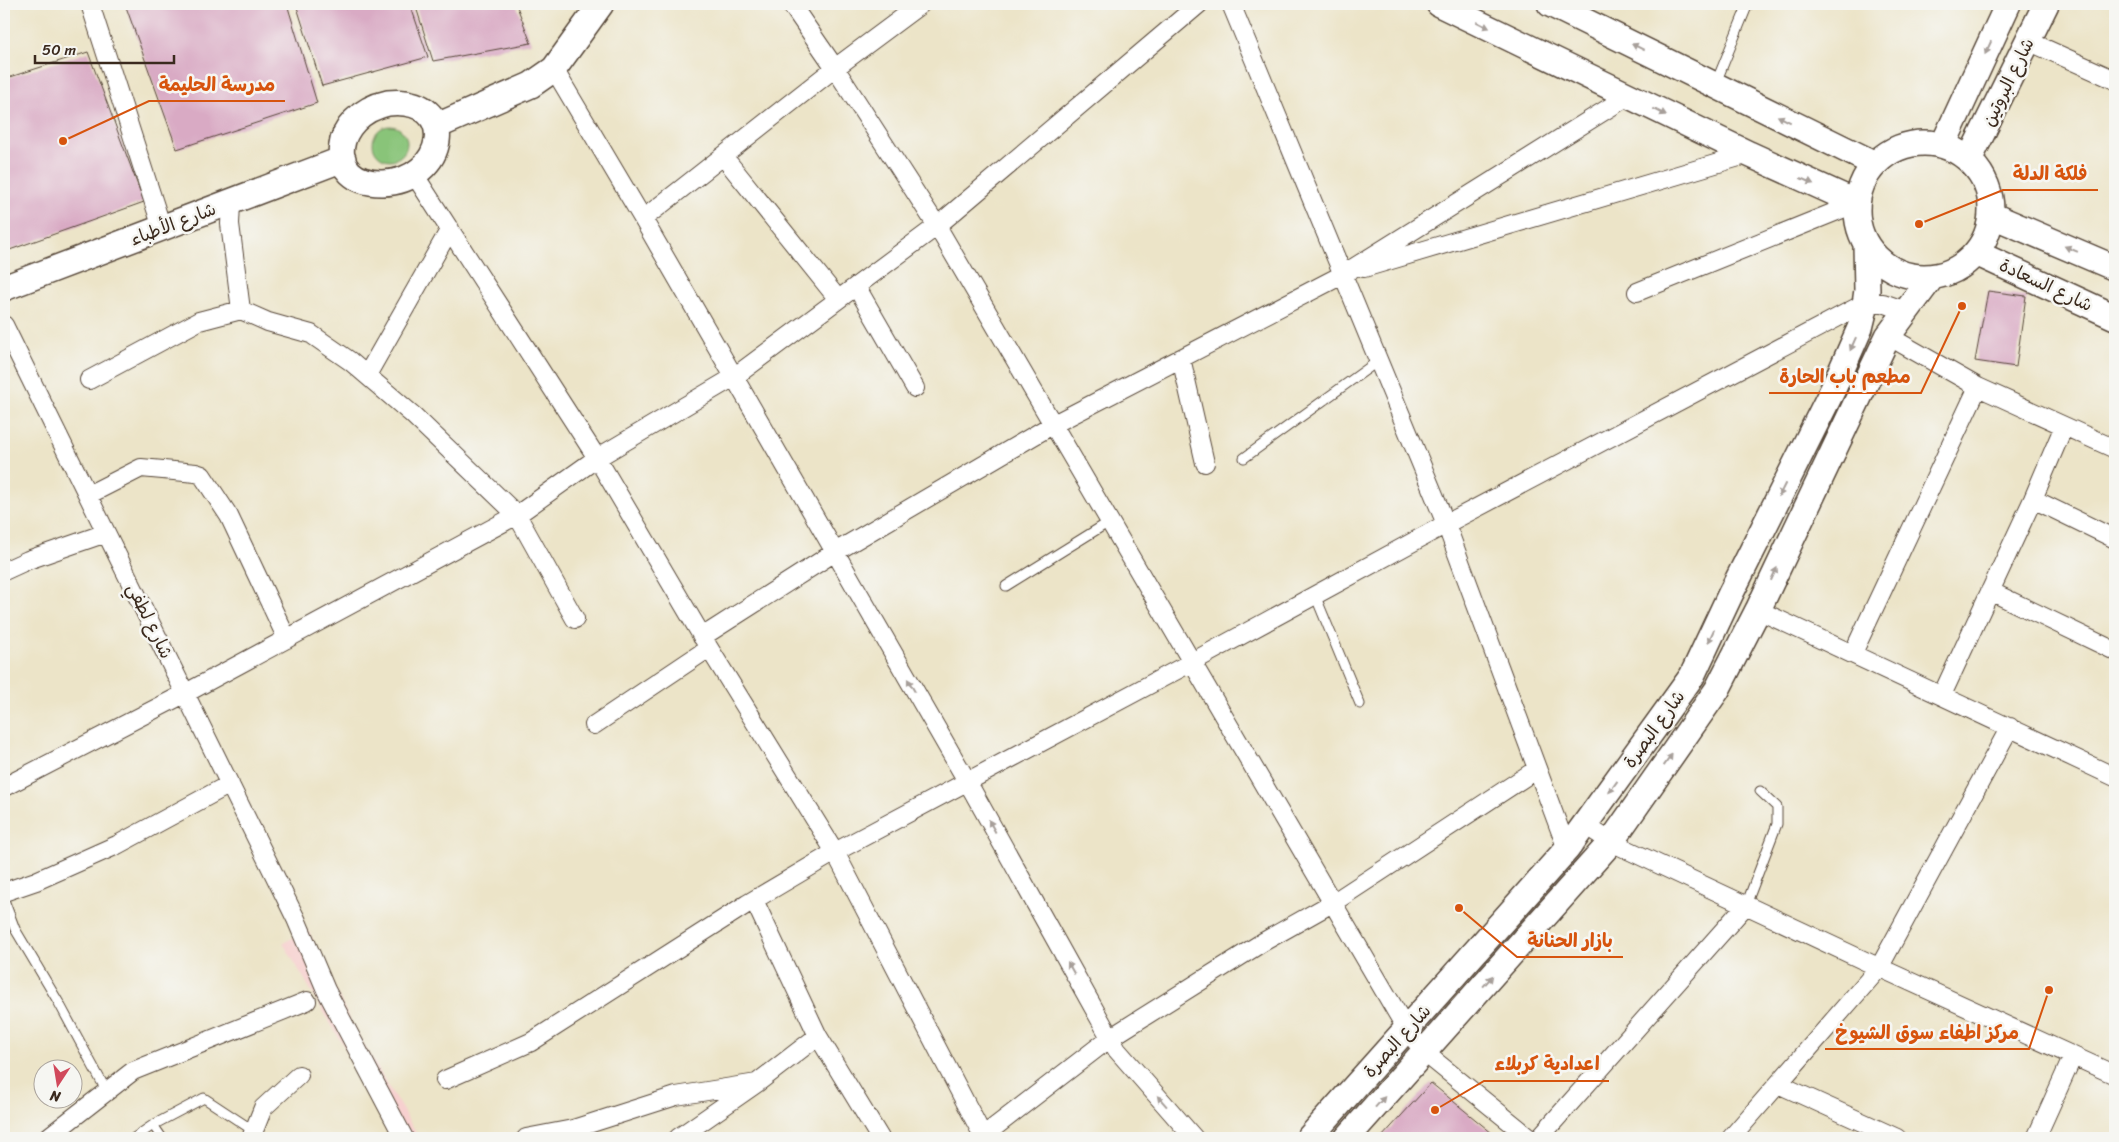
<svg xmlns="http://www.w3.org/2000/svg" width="2119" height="1142" viewBox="0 0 2119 1142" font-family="Sriracha,'Playpen Sans Arabic',sans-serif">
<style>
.built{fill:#f7d0cf}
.green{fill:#89c479;stroke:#62774c}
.building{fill:#d9aac4}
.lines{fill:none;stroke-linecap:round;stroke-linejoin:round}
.lane-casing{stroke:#564638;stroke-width:11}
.street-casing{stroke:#564638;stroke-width:20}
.secondary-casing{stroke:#564638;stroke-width:28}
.lane{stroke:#fff;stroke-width:9}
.street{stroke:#fff;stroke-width:18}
.secondary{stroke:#fff;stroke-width:25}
.oneway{fill:#a79f9a}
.labels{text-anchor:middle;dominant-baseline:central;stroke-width:5;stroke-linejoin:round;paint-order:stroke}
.street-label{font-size:18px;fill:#3b2a1e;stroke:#f6f6f2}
.leader{fill:none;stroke:#d7540e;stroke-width:2}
.callout-dot{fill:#d7540e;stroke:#f6f6f2;stroke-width:2}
.callout-label{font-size:19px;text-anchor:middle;font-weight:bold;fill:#d7540e;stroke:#f6f6f2;stroke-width:5;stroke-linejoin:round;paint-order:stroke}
</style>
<rect width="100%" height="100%" fill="#f6f6f2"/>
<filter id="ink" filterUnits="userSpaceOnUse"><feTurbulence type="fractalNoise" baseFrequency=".02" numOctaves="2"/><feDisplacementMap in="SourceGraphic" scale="10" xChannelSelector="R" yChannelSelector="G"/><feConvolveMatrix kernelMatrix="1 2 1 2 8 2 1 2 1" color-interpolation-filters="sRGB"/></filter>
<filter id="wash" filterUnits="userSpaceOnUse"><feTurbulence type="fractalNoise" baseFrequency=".0096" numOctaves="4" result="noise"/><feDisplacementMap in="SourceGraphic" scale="20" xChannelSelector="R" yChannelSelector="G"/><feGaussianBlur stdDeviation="1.12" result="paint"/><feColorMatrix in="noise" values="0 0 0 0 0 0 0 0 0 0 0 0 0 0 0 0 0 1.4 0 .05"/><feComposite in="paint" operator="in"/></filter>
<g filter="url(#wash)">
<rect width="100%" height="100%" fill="#ece4c8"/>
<path class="built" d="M308,930L351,1023L419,1138H401L374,1097L283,943Z"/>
<path class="green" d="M373 143a17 17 0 1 1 34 0a17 17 0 1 1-34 0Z"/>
<g id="blocks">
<path class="building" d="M125,4H287L317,103L177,149Z
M296,4H410L428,57L322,86Z
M415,4H516L531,43L433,61Z
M88,52L144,202L4,252V79Z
M1988,291L2026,296L2016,367L1975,361Z
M1431,1083L1498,1138H1381Z"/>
</g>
</g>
<g filter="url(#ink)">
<use href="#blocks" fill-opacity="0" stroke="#564638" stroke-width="1"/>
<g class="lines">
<g class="lane-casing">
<path id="lane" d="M1715,85L1748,4
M1244,458L1378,361
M1006,586L1109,522
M1315,595L1360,704
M4,900L15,929L59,1003L107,1092
M1746,905L1777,824V807L1760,791
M153,1125L162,1138
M134,1138L153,1125L204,1098L254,1131"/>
</g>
<g class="street-casing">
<path id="street" d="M90,4L162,228
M791,4L835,68L937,226L1407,1030L1425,1053L1530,1138
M1231,4L1446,524L1567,849
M2028,41L2115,80
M554,69L643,219L967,781L1117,1050L1194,1138
M723,156L838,299
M414,174L597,458L709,648L835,852L984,1138
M231,203L230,224L241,310L268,322L311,334L350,361L413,415L517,515L575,619
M643,219L835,68L921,4
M1364,268L1749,154
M856,286L915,388
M1637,292L1857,203
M4,325L296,919L326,990L404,1138
M1888,336L1978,387L2115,449
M1181,358L1205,463
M367,375L450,229
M89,380L199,321L241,310
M88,495L141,468L196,473L202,475L229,516L287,639
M2033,499L2115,539
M4,571L28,560L106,533
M1990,591L2115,651
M1758,610L2115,777
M702,637L835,552L1052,425L1342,275L1628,96
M1853,653L1978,387
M1942,695L2033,499L2064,426
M594,725L709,648
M4,787L186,693L517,515L597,458L734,377L937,226L1199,4
M1585,825L1611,842L1865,961L2115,1075
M4,892L36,881L117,845L230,784
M754,900L818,1036L880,1138
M445,1080L531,1042L747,904L835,852L1192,662L1446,524L1865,303H1883L1906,311
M1778,1084L1897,1138
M983,1136L1110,1038L1263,942L1334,902L1537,769
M47,1138L133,1071L307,1001
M251,1138L263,1108L299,1075
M526,1138L573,1129L676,1096L757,1083
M678,1138L757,1083L818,1036
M1539,1138L1746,905
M1731,1138L1879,968L2010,727
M2036,1138L2073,1056"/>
</g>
<g class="secondary-casing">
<path id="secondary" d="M1439,4L1749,154L1857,203
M1550,4L1875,164
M388,103C462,96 447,182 382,183C323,184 331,115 388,103Z
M437,126L531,85L554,69L601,4
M1857 210a67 67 0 1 1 134 0a67 67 0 1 1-134 0Z
M1943,145L2008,4
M1969,160L2046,4
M1991,215L2115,268
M1976,253L2115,317
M4,288L343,159
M1309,1138L1567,849L1692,676L1730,595L1833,389L1860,328L1864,312L1867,290L1866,245
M1347,1138L1611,842L1717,690L1758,610L1888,336L1932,277"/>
</g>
<use href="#lane" class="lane"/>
<use href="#street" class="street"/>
<use href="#secondary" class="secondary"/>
</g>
<defs><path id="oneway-solid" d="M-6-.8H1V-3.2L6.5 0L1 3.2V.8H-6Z" transform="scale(1.25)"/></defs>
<g class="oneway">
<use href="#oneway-solid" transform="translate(1483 25) rotate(26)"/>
<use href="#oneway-solid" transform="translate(1638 47) rotate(-154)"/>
<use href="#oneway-solid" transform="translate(1988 48) rotate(115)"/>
<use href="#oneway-solid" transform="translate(1660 112) rotate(26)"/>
<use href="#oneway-solid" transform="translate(1784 119) rotate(-154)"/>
<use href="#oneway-solid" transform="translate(1807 181) rotate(24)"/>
<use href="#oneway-solid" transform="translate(2071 249) rotate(-157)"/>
<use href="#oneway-solid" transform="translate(1853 344) rotate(114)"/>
<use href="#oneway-solid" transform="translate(1782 490) rotate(117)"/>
<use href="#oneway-solid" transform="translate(1774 574) rotate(-65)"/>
<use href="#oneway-solid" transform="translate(1711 636) rotate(115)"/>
<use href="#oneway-solid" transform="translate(911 685) rotate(-120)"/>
<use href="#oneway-solid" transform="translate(1668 760) rotate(-55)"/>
<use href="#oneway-solid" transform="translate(1613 787) rotate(126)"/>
<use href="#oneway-solid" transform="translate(992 826) rotate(-119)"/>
<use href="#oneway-solid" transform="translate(1071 968) rotate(-119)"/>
<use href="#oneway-solid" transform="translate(1488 981) rotate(-49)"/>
<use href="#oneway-solid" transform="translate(1162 1101) rotate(-131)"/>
<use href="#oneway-solid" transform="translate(1380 1102) rotate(-48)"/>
</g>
</g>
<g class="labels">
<g class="street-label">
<text transform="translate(2008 82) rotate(-64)">شارع البروتين</text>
<text transform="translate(173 224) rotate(-21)">شارع الأطباء</text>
<text transform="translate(2046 285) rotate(25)">شارع السعادة</text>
<text transform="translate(150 621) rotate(64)">شارع لطفي</text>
<text transform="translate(1654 729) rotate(-54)">شارع البصرة</text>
<text transform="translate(1397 1041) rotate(-48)">شارع البصرة</text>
</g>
</g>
<path class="leader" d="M63 141L149 101H285M1919 224L2003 190H2098M1962 306L1921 393H1769M1459 908L1517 957H1623M2049 990L2029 1049H1825M1435 1110L1484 1081H1609"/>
<g class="callout-dot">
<circle cx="63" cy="141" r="5"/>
<circle cx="1919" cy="224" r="5"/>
<circle cx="1962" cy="306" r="5"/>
<circle cx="1459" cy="908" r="5"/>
<circle cx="2049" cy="990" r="5"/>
<circle cx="1435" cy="1110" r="5"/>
</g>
<g class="callout-label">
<text x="217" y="91">مدرسة الحليمة</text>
<text x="2050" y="180">فلكة الدلة</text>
<text x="1845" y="383">مطعم باب الحارة</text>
<text x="1570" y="947">بازار الحنانة</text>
<text x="1927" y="1039">مركز اطفاء سوق الشيوخ</text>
<text x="1547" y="1070">اعدادية كربلاء</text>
</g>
<rect width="2119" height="1142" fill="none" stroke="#f6f6f2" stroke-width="20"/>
<g transform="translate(58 1084) rotate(192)"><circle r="24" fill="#f6f6f2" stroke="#aba49d"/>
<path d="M0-4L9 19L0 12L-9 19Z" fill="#d1495b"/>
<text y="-8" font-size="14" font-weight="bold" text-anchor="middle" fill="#3b2a1e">N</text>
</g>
<path d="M35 55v8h139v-8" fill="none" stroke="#3b2a1e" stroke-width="2.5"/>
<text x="42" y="55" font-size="15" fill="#3b2a1e" stroke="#f6f6f2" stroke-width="4" paint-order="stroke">50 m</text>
</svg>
